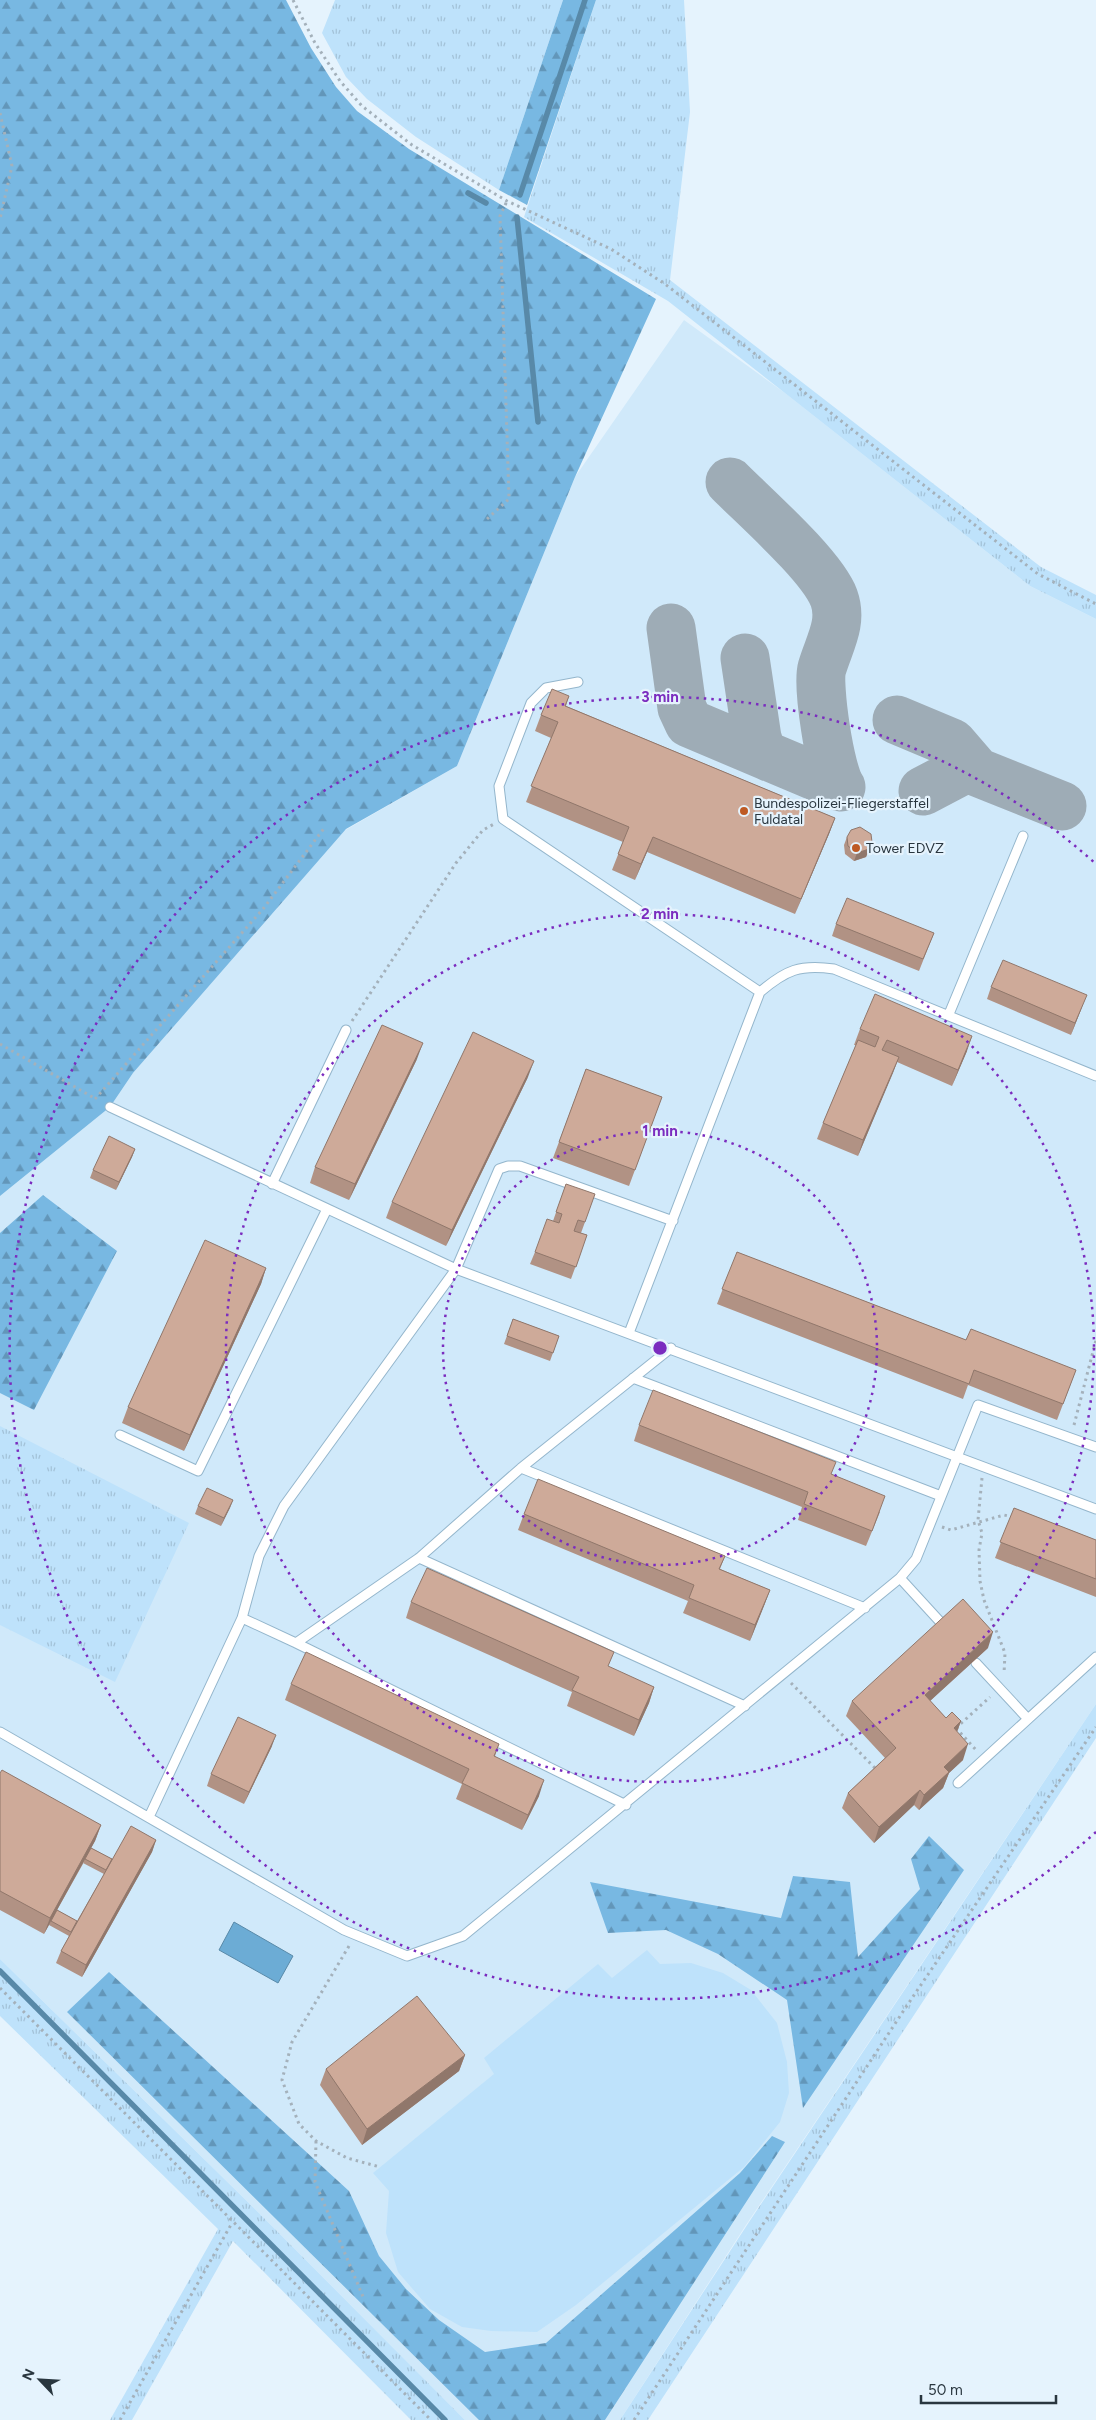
<svg xmlns="http://www.w3.org/2000/svg" width="1096" height="2420" viewBox="0 0 1096 2420" font-family="Figtree,sans-serif">
<style>
.built{fill:#d0e9fa}
.grass{fill:url(#grass-tufts)}
.forest{fill:url(#forest-firs)}
.pitch{fill:#bee2fb}
.water{fill:#6cacd5;stroke:#5889a8}
.lines{fill:none;stroke-linecap:round;stroke-linejoin:round}
.stream{stroke:#5889a8;stroke-width:5.5}
.taxiway{stroke:#9eacb6;stroke-width:49}
.lane-casing{stroke:#94b6cc;stroke-width:11}
.path{stroke:#a4b1bb;stroke-width:3;stroke-dasharray:2.5 4;stroke-linecap:butt}
.lane{stroke:#fff;stroke-width:9}
.wall{fill:#b19284;fill-rule:evenodd}
.shaded-wall{fill:#90776b}
.building{fill:#ceaa99;stroke:#90776b}
.ring{fill:none;stroke:#7b2cbf;stroke-width:2.5;stroke-dasharray:2.5 5}
.poi-dot{fill:#be5a24;stroke:#e5f3fd;stroke-width:2}
.labels{text-anchor:middle;dominant-baseline:central;stroke-width:4.5;stroke-linejoin:round;paint-order:stroke}
.poi-label{font-size:14px;fill:#29363f;stroke:#e5f3fd;text-anchor:start}
.centre{fill:#7b2cbf;stroke:#e5f3fd;stroke-width:2.5}
.ring-label{font-size:15px;text-anchor:middle;font-weight:bold;fill:#7b2cbf;stroke:#e5f3fd;stroke-width:4.5;stroke-linejoin:round;paint-order:stroke}
</style>
<defs>
<pattern id="grass-tufts" width="24" height="20" patternUnits="userSpaceOnUse" patternTransform="scale(1.25)"><rect width="24" height="20" fill="#bee2fb"/><path d="M3 7l-1-3M5 7V3M7 7l1-3M15 17l-1-3M17 17v-4M19 17l1-3" fill="none" stroke="#a3c2d8"/></pattern>
<pattern id="forest-firs" width="22" height="20" patternUnits="userSpaceOnUse" patternTransform="scale(1.25)"><rect width="22" height="20" fill="#78b8e2"/><path d="M5 1l3.5 6h-7zM16 11l3.5 6h-7z" fill="#6296b9"/></pattern>
</defs>
<rect width="100%" height="100%" fill="#e5f3fd"/>
<path class="built" d="M684,320L785,393L1030,586L1096,619V1704L746,2225L620,2420H465L259,2213L0,1959V1196L110,1107L133,1073L342,832L457,766L575,477Z"/>
<path class="grass" d="M335,0H563L499,190L416,137L367,99L346,77L322,33Z
M596,0H684L690,112L670,280L1041,567L1096,595V619L1030,586L668,301L524,217Z
M0,1426L189,1523L115,1682L0,1625Z
M1096,1704V1738L648,2420H620L749,2222Z
M0,1959L259,2213L465,2420H411L233,2241L132,2420H110L218,2229L0,2016Z"/>
<path class="forest" d="M0,0H286L311,48L336,87L357,111L409,149L656,299L575,477L457,766L346,829L133,1073L110,1107L0,1196Z
M563,0H596L527,205L499,190Z
M43,1195L117,1251L34,1410L0,1393V1233Z
M929,1836L964,1870L803,2108L787,2000L718,1954L666,1930L608,1933L590,1882L781,1918L793,1876L850,1882L858,1957L920,1889L911,1859Z
M109,1972L349,2191L379,2256L406,2289L439,2320L485,2352L546,2343L740,2173L772,2136L785,2142L605,2420H479L67,2012Z"/>
<path class="pitch" d="M647,1950L660,1964L691,1963L723,1973L751,1990L777,2023L787,2062L789,2093L780,2122L744,2167L576,2305L537,2332L491,2331L462,2327L430,2309L398,2272L386,2233L389,2191L373,2173L494,2074L484,2058L598,1964L612,1978Z"/>
<path class="water" d="M234,1922L293,1956L278,1983L219,1950Z"/>
<g class="lines">
<path class="stream" d="M468,193L486,203
M520,195L585,0
M517,217L538,422
M0,1971L445,2420"/>
<path class="taxiway" d="M730,482C756,508 822,566 834,598C843,623 829,644 822,668C817,685 830,772 841,787
M671,628L682,708L689,723L841,787
M745,658L757,738L761,750L769,757
M897,720L952,743L977,772L1062,806
M923,791L961,771L968,769L977,772"/>
<g class="lane-casing">
<path id="lane" d="M578,682L546,688L531,703L499,786L503,819L760,992
M949,1014L1023,836
M110,1107L456,1269L1096,1509
M272,1184L346,1030
M629,1333L760,992C786,970 800,964 834,969L1096,1076
M633,1378L941,1496
M120,1435L198,1471L327,1209
M521,1468L865,1608
M419,1558L745,1706
M900,1578L943,1625
M242,1618L296,1643L626,1805
M296,1643L419,1558L521,1468L671,1348
M976,1663L1028,1719
M0,1732L344,1930L407,1956L463,1936L900,1578L916,1559L978,1405L1096,1447
M958,1783L1096,1657
M149,1817L242,1618L259,1556L284,1506L456,1269L499,1169L508,1166H520L673,1221"/>
</g>
<path class="path" d="M293,0L315,43L340,81L362,106L412,145L507,201L611,249L665,284L1038,574L1096,604
M0,113L12,166L0,219
M487,519L509,499L500,216L507,201
M352,1021L456,863L483,830L494,824
M0,1044L96,1099
M95,1099L263,909L325,827
M1074,1425L1096,1340
M982,1478L978,1520L982,1533L979,1550L980,1581L984,1600L1005,1653L1004,1674
M942,1527L951,1530L1004,1515L1013,1517
M791,1683L877,1770
M956,1728L990,1697
M956,1728L976,1750
M349,1946L292,2042L282,2080L299,2124L316,2141L347,2158L380,2167
M0,1988L431,2420
M316,2141L315,2182L364,2299
M120,2420L232,2223
M634,2420L908,2004L1096,1727"/>
<use href="#lane" class="lane"/>
</g>
<path class="wall" d="M569,696L566,706L835,818L829,834L795,914L647,852L635,880L612,870L623,842L526,802L551,738L535,731L541,715Z
M847,837L869,850L866,857L854,861L845,854L844,845Z
M836,924L934,933L919,971L832,936Z
M991,987L1082,1007L1071,1035L987,999Z
M860,1029L967,1051L952,1086L897,1062L858,1156L817,1139L823,1123L856,1045H854Z
M417,1059L349,1200L310,1183L315,1167Z
M586,1069L662,1097L629,1186L553,1158Z
M528,1077L446,1246L386,1218L392,1202Z
M135,1149L132,1157L116,1190L90,1178L93,1170Z
M566,1184L585,1222L581,1233L587,1235L571,1279L530,1264L535,1252L553,1221Z
M737,1252L966,1340L1076,1370L1057,1420L968,1385L963,1399L717,1304Z
M266,1268L261,1284L184,1451L122,1423L128,1407Z
M513,1319L559,1336L550,1361L504,1344Z
M639,1425L831,1475L880,1512L866,1546L798,1520L802,1507L634,1441Z
M233,1500L221,1526L195,1514L198,1506Z
M1014,1508L1096,1540V1597L995,1558Z
M524,1514L725,1556L720,1569L770,1590L750,1641L683,1613L688,1601L518,1530Z
M411,1602L654,1687L649,1703L634,1736L567,1706L572,1692L406,1618Z
M988,1648L930,1701L946,1718L961,1721L957,1732L963,1760L949,1773L943,1788L919,1810L914,1805L874,1843L842,1808L848,1793L885,1758L846,1716L852,1701Z
M291,1684L499,1744L495,1756L539,1796L522,1830L456,1799L462,1784L285,1700Z
M272,1746L244,1804L207,1786L211,1774Z
M0,1773L101,1825L95,1841L91,1848L112,1859L156,1840L152,1852L82,1977L56,1963L61,1951L69,1936L49,1925L44,1934L0,1910ZM84,1862L83,1863L104,1874L77,1921L57,1910Z
M465,2055L459,2071L362,2145L320,2085L326,2069Z"/>
<path class="shaded-wall" d="M835,818L829,834L795,914L801,899Z
M653,837L647,852L635,880L641,864Z
M872,842L866,857L854,861L857,853Z
M1087,995L1082,1007L1071,1035L1075,1023Z
M972,1036L967,1051L952,1086L958,1070Z
M423,1043L417,1059L349,1200L355,1184Z
M899,1057L893,1073L858,1156L863,1140Z
M534,1061L528,1077L446,1246L452,1230Z
M135,1149L132,1157L116,1190L119,1182Z
M266,1268L261,1284L184,1451L190,1435Z
M233,1500L230,1508L221,1526L224,1518Z
M770,1590L764,1606L750,1641L755,1625Z
M993,1632L988,1648L919,1711L925,1695Z
M654,1687L649,1703L634,1736L639,1720Z
M961,1721L955,1737L954,1728Z
M276,1735L272,1746L244,1804L249,1792Z
M968,1744L963,1760L949,1773L943,1788L919,1810L924,1795L944,1767Z
M544,1780L539,1796L522,1830L528,1815Z
M920,1790L914,1805L874,1843L879,1827Z
M101,1825L95,1841L51,1921L44,1934L50,1918Z
M156,1840L152,1852L82,1977L86,1965Z
M465,2055L459,2071L362,2145L367,2129Z"/>
<path class="building" d="M552,689L569,696L565,706L835,818L801,899L653,837L641,864L618,854L629,827L531,786L558,722L541,715Z
M860,827L871,834L872,842L869,849L857,853L848,846L847,837L851,830Z
M847,898L934,933L923,959L836,924Z
M1003,960L1087,995L1075,1023L991,987Z
M875,994L972,1036L958,1070L887,1040L882,1050L899,1057L863,1140L823,1123L858,1040L875,1047L879,1037L860,1029Z
M382,1025L423,1043L355,1184L315,1167Z
M473,1032L534,1061L452,1230L392,1202Z
M586,1069L662,1097L635,1170L559,1142Z
M109,1136L135,1149L119,1182L93,1170Z
M566,1184L595,1194L585,1222L578,1220L574,1231L587,1235L576,1267L535,1252L547,1219L559,1223L562,1214L556,1212Z
M205,1240L266,1268L190,1435L128,1407Z
M737,1252L966,1340L971,1329L1076,1370L1063,1404L974,1370L969,1384L722,1289Z
M513,1319L559,1336L553,1353L507,1336Z
M653,1390L836,1462L831,1474L885,1496L872,1531L804,1504L808,1492L639,1425Z
M538,1479L725,1556L719,1569L770,1590L755,1625L689,1598L694,1585L524,1514Z
M207,1488L233,1500L224,1518L198,1506Z
M1014,1508L1096,1540V1579L1000,1542Z
M427,1568L614,1652L608,1666L654,1687L639,1720L572,1690L579,1677L411,1602Z
M963,1599L993,1632L925,1695L946,1718L952,1712L961,1721L954,1728L968,1744L944,1767L949,1772L924,1795L920,1790L879,1827L848,1793L896,1748L852,1701Z
M306,1652L499,1744L494,1756L544,1780L528,1815L462,1783L469,1769L291,1684Z
M238,1717L276,1735L249,1792L211,1774Z
M2,1770L101,1825L50,1918L0,1891V1773Z
M131,1826L156,1840L86,1965L61,1951Z
M91,1848L112,1859L106,1870L85,1859Z
M57,1910L77,1921L71,1932L51,1921Z
M417,1996L465,2055L367,2129L326,2069Z"/>
<g class="ring">
<circle cx="660" cy="1348" r="217"/>
<circle cx="660" cy="1348" r="434"/>
<path d="M1096 1832A651 651 0 1 1 1096 864"/>
</g>
<g class="poi-dot">
<circle cx="744" cy="811" r="5"/>
<circle cx="856" cy="848" r="5"/>
</g>
<g class="labels">
<g class="poi-label">
<text x="754" y="803">Bundespolizei-Fliegerstaffel<tspan x="754" dy="16">Fuldatal</tspan></text>
<text x="866" y="848">Tower EDVZ</text>
</g>
</g>
<circle cx="660" cy="1348" r="8" class="centre"/>
<g class="ring-label">
<text x="660" y="702">3 min</text>
<text x="660" y="919">2 min</text>
<text x="660" y="1136">1 min</text>
</g>
<g transform="translate(40 2380) rotate(295)" stroke="#e5f3fd" stroke-width="4" paint-order="stroke">
<path d="M0-4L9 19L0 12L-9 19Z" fill="#29363f"/>
<text y="-8" font-size="14" font-weight="bold" text-anchor="middle" fill="#29363f">N</text>
</g>
<path d="M921 2395v8h135v-8" fill="none" stroke="#29363f" stroke-width="2.5"/>
<text x="928" y="2395" font-size="15" fill="#29363f" stroke="#e5f3fd" stroke-width="4" paint-order="stroke">50 m</text>
</svg>
